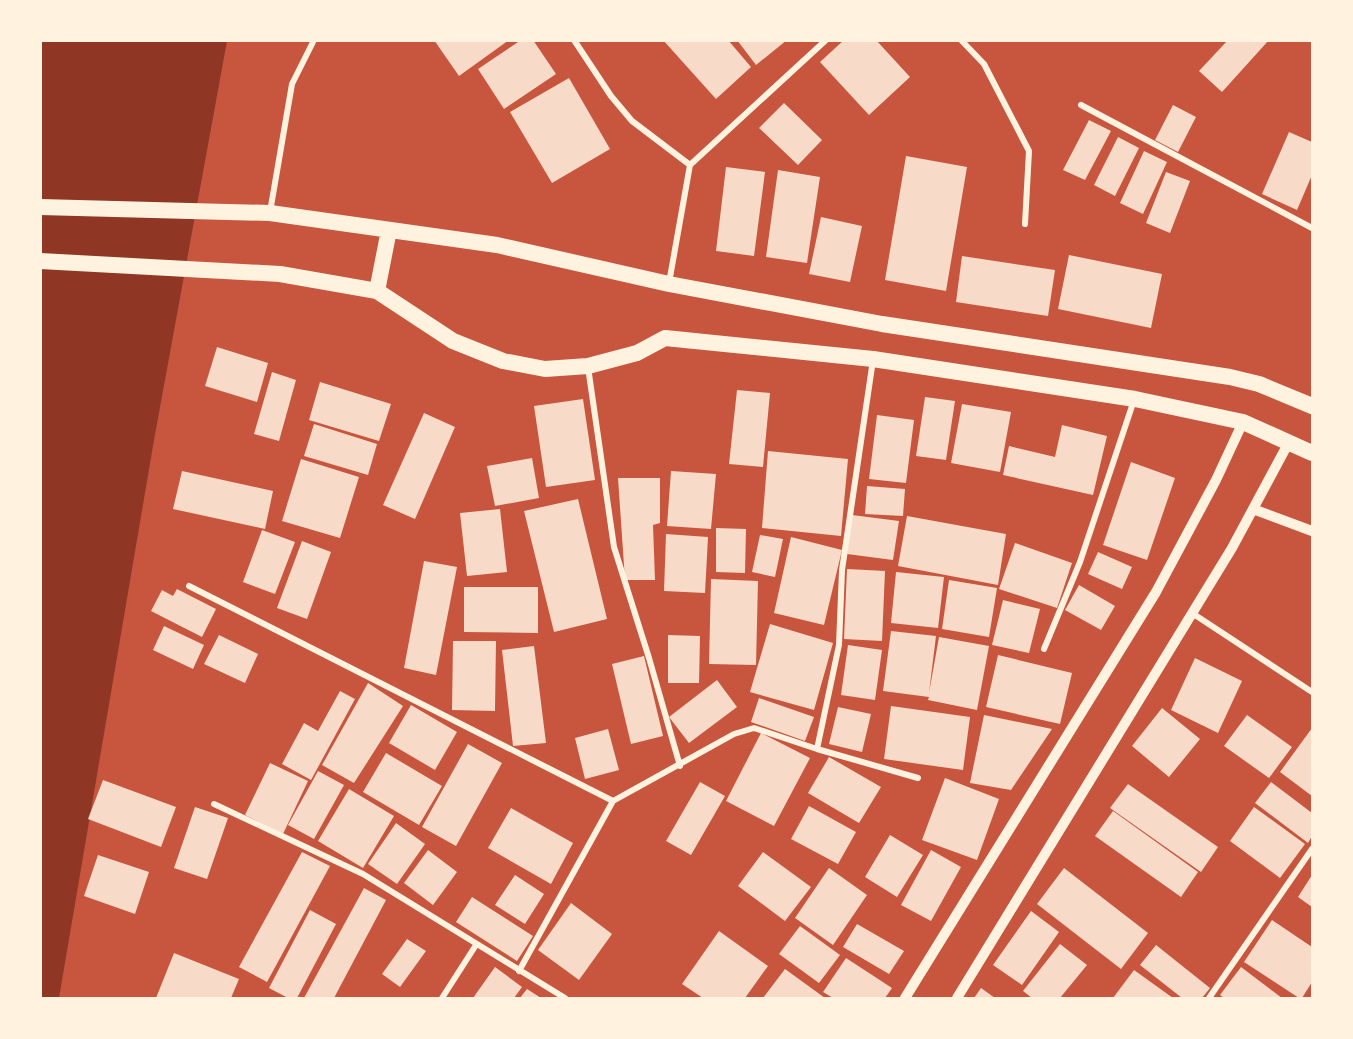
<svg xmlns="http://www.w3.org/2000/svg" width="1353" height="1039" viewBox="0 0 1353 1039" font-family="Lora,serif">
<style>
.water{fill:#8f3625}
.building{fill:#f7dbc8}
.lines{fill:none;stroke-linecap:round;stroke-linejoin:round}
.minor{stroke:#fff3e0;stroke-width:6}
.tertiary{stroke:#fff3e0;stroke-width:10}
.trunk{stroke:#fff3e0;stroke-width:16}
</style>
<rect width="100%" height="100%" fill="#c8553d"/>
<path class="water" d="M40,41H227L154,440L59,998H40Z"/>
<path class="building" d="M434,40H509L459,76Z
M521,40H533L556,74L504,109L478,69Z
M663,40H728L751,67L716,99Z
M737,40H787L756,65Z
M844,40H876L910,77L869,115L820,62Z
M1228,40H1269L1222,92L1199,71Z
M569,78L610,149L552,183L510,112Z
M784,103L822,140L798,165L759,128Z
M1173,105L1196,117L1178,152L1155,140Z
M1089,120L1111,131L1085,180L1063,170Z
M1289,132L1312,142V175L1297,210L1262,194Z
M1118,137L1139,148L1115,196L1094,185Z
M1144,151L1167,162L1143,214L1120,203Z
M906,156L967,167L946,291L885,280Z
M726,167L765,172L754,256L716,251Z
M778,170L820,177L807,263L766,257Z
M1166,172L1190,181L1170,233L1146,223Z
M821,217L862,226L850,282L809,274Z
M1069,255L1162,274L1151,328L1058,309Z
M962,256L1055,270L1048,316L956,302Z
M217,347L268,363L257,402L205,386Z
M272,372L296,380L279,441L254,434Z
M320,382L391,404L379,441L309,420Z
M737,390L770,393L763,467L729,464Z
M925,397L955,401L946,460L916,456Z
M583,399L595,480L546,487L534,406Z
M962,404L1011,412L1000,472L951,463Z
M424,413L455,427L415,519L383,505Z
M877,415L914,420L906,483L869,479Z
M314,424L377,444L368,475L304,456Z
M1062,425L1107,436L1093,495L1003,475L1009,446L1055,457Z
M768,451L848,459L841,536L762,528Z
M532,458L539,498L495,506L487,466Z
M301,459L359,477L340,538L282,521Z
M1131,462L1175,478L1147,560L1103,545Z
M182,471L273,491L265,529L173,509Z
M671,471L716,474L711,529L667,526Z
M618,478H660V523L653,525L655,580H625Z
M867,486L905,489L903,516L865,514Z
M578,499L607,619L554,632L524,511Z
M500,509L507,572L467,576L460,513Z
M852,515L899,521L893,560L847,554Z
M907,516L1006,534L998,585L898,566Z
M716,528L746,529L745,573L716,572Z
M262,530L295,542L275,594L243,582Z
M666,534L708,537L705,593L664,591Z
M760,535L783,539L775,577L752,572Z
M791,537L842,550L824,625L774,613Z
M302,541L331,552L307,619L277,608Z
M1015,543L1072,563L1057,608L999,589Z
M1098,552L1132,567L1122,589L1088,574Z
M424,561L457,567L436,675L404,668Z
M847,569L885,571L882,641L844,639Z
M896,572L944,577L938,628L891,623Z
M711,579L758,581L756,665L709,664Z
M949,580L997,588L989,637L942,629Z
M1079,585L1115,606L1101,630L1065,610Z
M464,587H538V633L464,632Z
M177,589L216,609L202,637L151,611L162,590L173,596Z
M1003,600L1040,609L1029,653L992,645Z
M770,624L833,643L814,710L750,692Z
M164,626L204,645L193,669L153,650Z
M891,631L936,636L929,693L939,637L989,646L977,710L928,700L929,697L883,691Z
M219,635L258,654L245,683L204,664Z
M668,635L700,636L699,683H668Z
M453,641H496L495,711L452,710Z
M848,645L882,650L875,700L841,695Z
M534,646L546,743L513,746L502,650Z
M998,655L1072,673L1060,724L986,707Z
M644,656L663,736L631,744L612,664Z
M1195,658L1242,681L1218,733L1171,710Z
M717,680L737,707L689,743L669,717Z
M368,683L403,706L354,783L322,765Z
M340,691L355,699L311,780L282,764L304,723L318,731Z
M759,698L814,717L805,741L751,722Z
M411,705L457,732L435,770L389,743Z
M891,706L970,717L963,770L884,759Z
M838,707L871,714L862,752L829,744Z
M1162,708L1200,739L1169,777L1132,746Z
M984,715L1052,729L1011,790L970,783Z
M1247,715L1292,747L1269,778L1224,746Z
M1312,728V796L1280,772Z
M608,729L619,770L585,779L575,738Z
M761,733L810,758L774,826L726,801Z
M468,744L502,763L456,846L422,827Z
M386,753L442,786L419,825L363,792Z
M829,757L881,787L859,823L808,793Z
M270,763L308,781L283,834L245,815Z
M318,771L344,785L314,839L288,825Z
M945,778L999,799L977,860L922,840Z
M103,780L176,807L161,847L88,819Z
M700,782L725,796L691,855L666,841Z
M1271,782L1312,813V836L1308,843L1255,803Z
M1128,784L1218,847L1201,872L1110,808Z
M349,789L394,816L363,868L318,841Z
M809,806L856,832L838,864L791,839Z
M195,807L228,818L207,879L174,868Z
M1254,807L1305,844L1280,878L1230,841Z
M511,808L573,843L551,884L488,848Z
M1113,811L1198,872L1181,897L1095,836Z
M396,823L425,844L397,884L368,864Z
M890,835L923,855L897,897L865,877Z
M428,850L457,872L433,905L404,883Z
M931,850L961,867L931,921L901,905Z
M302,852L330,866L267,982L239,967Z
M763,852L811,887L785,921L738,886Z
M98,855L149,872L135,914L84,896Z
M829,868L867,895L833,945L795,918Z
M1064,868L1148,933L1121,969L1037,904Z
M515,875L544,894L525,924L495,905Z
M1312,875V907L1298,897Z
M364,888L386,900L334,998H304Z
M472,897L533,936L517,961L456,922Z
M571,903L612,934L579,980L538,950Z
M310,910L336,924L297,998H288L269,988Z
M1031,911L1059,932L1022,985L993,965Z
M1272,920L1312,947V982L1302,998H1299L1244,962Z
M857,924L904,951L889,974L843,947Z
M800,926L840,955L819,983L779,954Z
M719,931L768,966L745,998H703L682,984Z
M407,939L426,951L400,987L382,974Z
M1060,944L1087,965L1060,998H1032L1023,991Z
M1156,945L1210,988L1202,998H1182L1140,965Z
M174,953L239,979L231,998H156Z
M846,958L892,988L885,998H833L823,992Z
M495,967L522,987L514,998H473Z
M1241,967L1282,998H1224L1220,995Z
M785,969L825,998H763Z
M1134,970L1173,998H1113Z
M981,988L995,998H974Z
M527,989L541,998H520Z"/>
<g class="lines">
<path class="minor" d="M574,40L611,96L632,121L690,165
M961,40L984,64L1029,151L1025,224
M1081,105L1312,228
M270,212L292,84L314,40
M669,283L690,165L826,40
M588,367L614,547L649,658L680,766
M189,586L613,801L734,734L754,728L817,749L918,778
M1192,613L1312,692
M1044,649L1080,562L1134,400
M817,749L839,645L842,570L873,360
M214,804L363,874L565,998
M519,971L613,801
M442,998L476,945
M1209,998L1312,849"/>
<path class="tertiary" d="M1253,509L1312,531
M905,998L1156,592L1216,480L1243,422
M957,998L1232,548L1289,442"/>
<path class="trunk" d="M40,207L270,213L497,245L669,284L882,324L1230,377L1259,384L1312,406
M40,261L280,274L377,291L453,341L503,361L545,369L588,366L637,353L665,338L873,359L1135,399L1243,422L1312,453
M377,291L389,230"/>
</g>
<rect width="1353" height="1039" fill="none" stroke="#fff3e0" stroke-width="84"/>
</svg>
